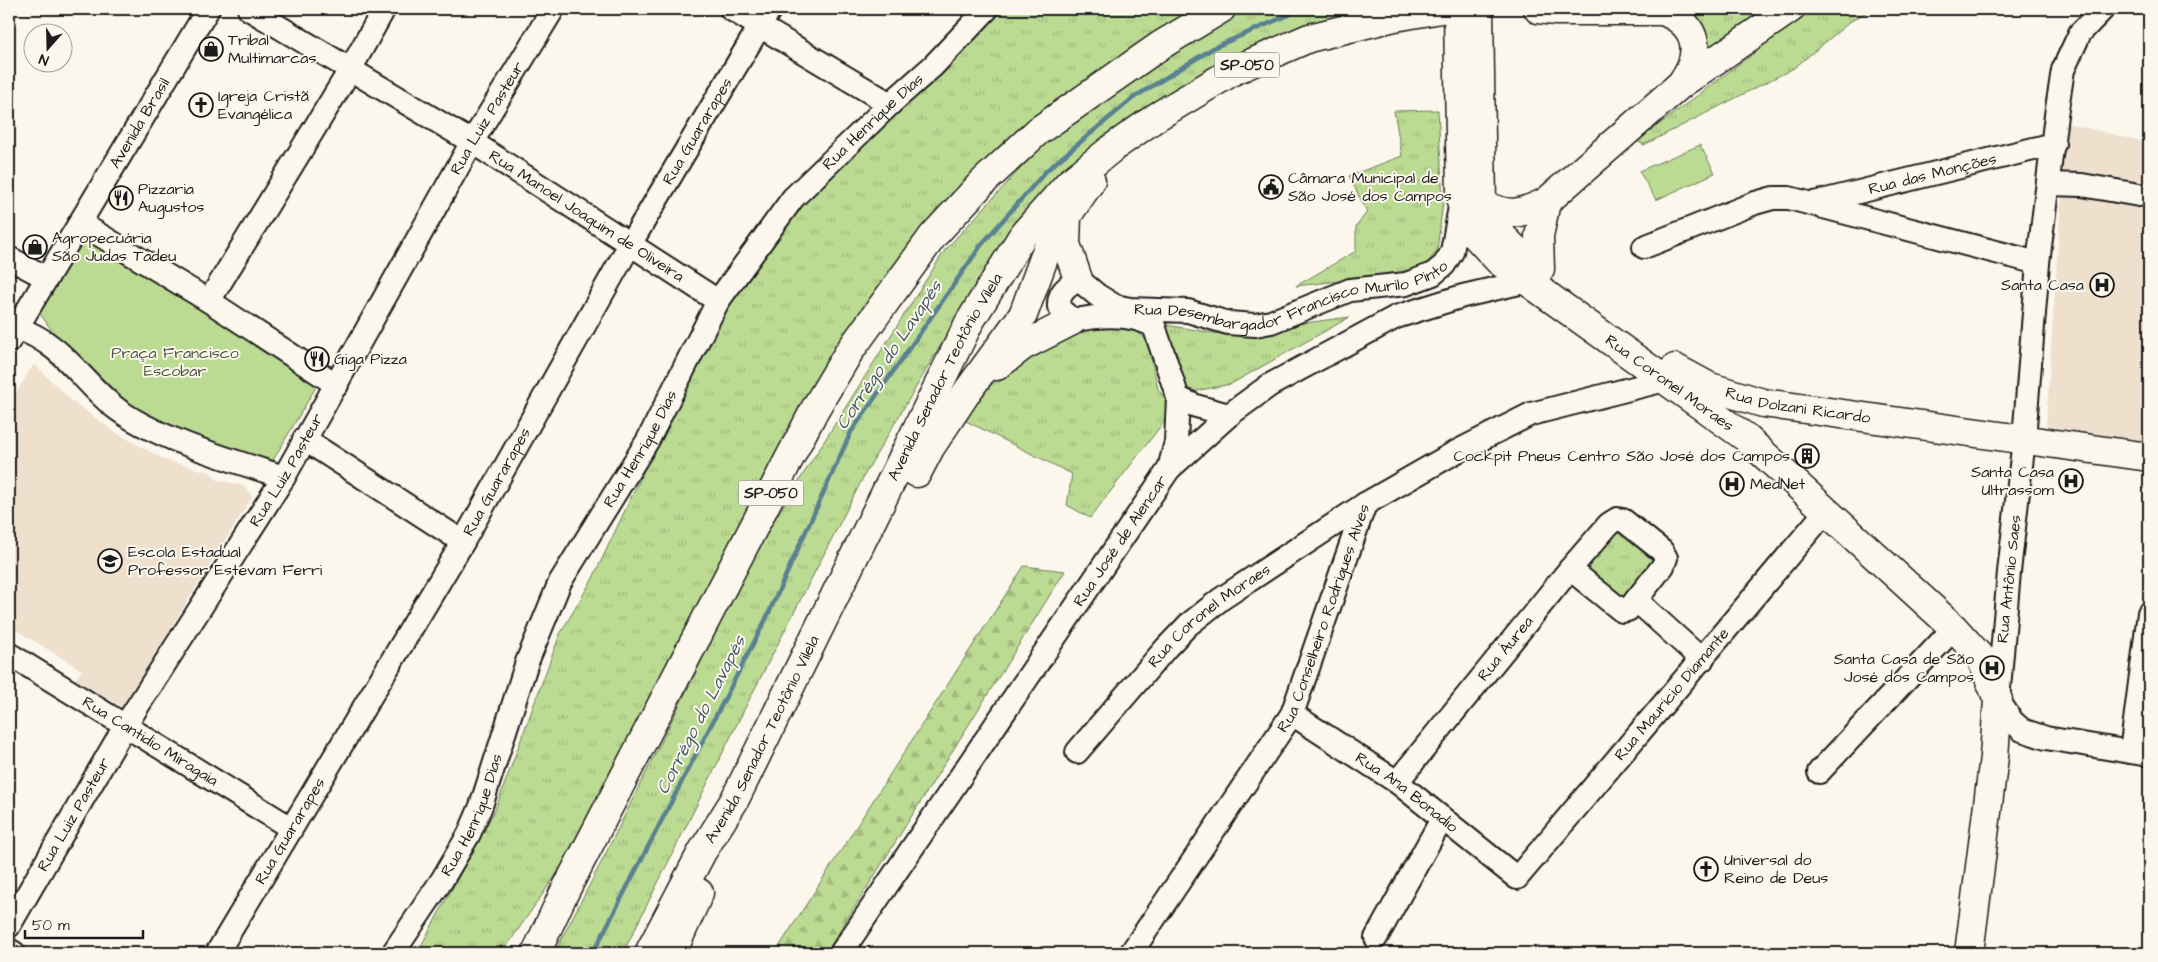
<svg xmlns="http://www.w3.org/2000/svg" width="2158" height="962" viewBox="0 0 2158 962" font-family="'Architects Daughter',sans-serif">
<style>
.built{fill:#efdfcd}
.grass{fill:url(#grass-tufts);stroke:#6c7b57}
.forest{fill:url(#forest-firs);stroke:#6c7b57}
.green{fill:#bbda92;stroke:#6c7b57}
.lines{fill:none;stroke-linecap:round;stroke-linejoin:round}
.stream{stroke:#588192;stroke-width:4.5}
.minor-casing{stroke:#1c1c1c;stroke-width:26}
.major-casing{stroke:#1c1c1c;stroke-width:31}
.highway-casing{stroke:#1c1c1c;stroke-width:31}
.minor{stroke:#fbf7ec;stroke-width:22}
.major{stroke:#fbf7ec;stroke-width:28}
.highway{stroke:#fbf7ec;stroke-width:28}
.labels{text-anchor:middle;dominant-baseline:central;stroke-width:4;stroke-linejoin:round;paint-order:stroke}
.shield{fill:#fbf7ec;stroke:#5f5e5a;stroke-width:1}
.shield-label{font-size:15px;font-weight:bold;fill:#1c1c1c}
.poi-label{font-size:16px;fill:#1c1c1c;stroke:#fbf7ec;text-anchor:start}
.street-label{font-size:16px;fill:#1c1c1c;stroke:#fbf7ec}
.park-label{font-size:16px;fill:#4c553f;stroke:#fbf7ec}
.water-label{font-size:18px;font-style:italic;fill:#3f5761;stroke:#fbf7ec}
</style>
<defs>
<pattern id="grass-tufts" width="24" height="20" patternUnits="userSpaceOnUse" patternTransform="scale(1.25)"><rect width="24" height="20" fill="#bbda92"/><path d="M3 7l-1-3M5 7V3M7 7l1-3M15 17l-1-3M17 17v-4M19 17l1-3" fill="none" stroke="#a0ba7d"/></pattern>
<pattern id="forest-firs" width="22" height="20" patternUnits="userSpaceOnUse" patternTransform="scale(1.25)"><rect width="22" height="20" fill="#bbda92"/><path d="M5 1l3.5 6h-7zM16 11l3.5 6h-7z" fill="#a0ba7d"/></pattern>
</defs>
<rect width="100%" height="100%" fill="#fbf7ec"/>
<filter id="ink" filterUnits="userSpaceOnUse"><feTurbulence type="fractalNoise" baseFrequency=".02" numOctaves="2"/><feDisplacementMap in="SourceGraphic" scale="10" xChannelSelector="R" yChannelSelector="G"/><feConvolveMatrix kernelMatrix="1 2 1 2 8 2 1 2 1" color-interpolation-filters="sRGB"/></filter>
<g filter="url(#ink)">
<path class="built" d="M2066,123L2149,143V444L2046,426Z
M34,364L73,402L115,432L165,460L209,472L218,480L241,485L248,490L252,497L122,707L75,680L82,670L9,626V404Z"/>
<path class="grass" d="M992,9H1197L1154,33L1033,122L929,235L746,520L562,866L502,953H417L495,810L560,634L593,578L723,303L798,201Z
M1242,9H1382L1293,30L1151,110L1019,223L981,277L866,472L744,710L623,953H554L602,861L761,541L945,250L1047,140Z
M1689,9H1762L1695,61L1702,25Z
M1812,9H1872L1851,21L1794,68L1644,145L1637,141Z
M1438,110L1443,202L1437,251L1428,262L1409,273L1296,286L1356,251V227L1367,212L1349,176L1402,156L1394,111Z
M1350,317L1231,384L1196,391L1181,387L1159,324L1221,334Z
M1102,326H1130L1147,340L1158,389L1173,410L1090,518L1067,505L1072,474L960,418C981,387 1037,347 1072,332C1081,328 1092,328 1102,326Z
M1619,526L1659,557L1622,604L1582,570Z"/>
<path class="forest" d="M1024,566L1065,571L826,953H775Z"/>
<path class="green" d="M1700,145L1715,173L1656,200L1639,171Z
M83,235L320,380L272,462L255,461L156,421L118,398L58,339L38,311Z"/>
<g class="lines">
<path class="stream" d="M593,953L766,619L851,432L982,244L1047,170L1133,98L1215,47L1302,9"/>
<g class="minor-casing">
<g id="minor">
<path id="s1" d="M249,9L472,142L718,301"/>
<path d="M731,9L890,104"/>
<path d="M2103,9L2080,33L2063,70L2056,115L2038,263L2024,439L2009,572L1998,700L2012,721L2022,730L2046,738L2149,755"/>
<path d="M2049,184L2082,185L2139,195"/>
<path id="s2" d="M1814,203L2054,144"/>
<path d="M80,223L209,301L337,385"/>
<path d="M1644,247L1755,203L1773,198H1789L2038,263"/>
<path d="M9,258L47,278"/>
<path d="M209,301L350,70L384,9"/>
<path d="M17,328C63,344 78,377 113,406C153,438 234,461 284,477"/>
<path id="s3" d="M9,341L208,9"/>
<path d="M1178,398L1196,406L1229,415"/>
<path d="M304,439L463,542"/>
<path id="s4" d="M1169,469L1176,442L1178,398L1154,326C1129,312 1099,315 1072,321L1059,307C1058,292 1067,287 1078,279L1097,295L1115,306L1130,309L1188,311L1228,323L1255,325L1271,322L1350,290L1406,284L1433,274L1444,265L1452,252L1461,201"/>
<path d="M1570,569L1622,611L1628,610L1636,600L1702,660"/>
<path id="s5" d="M9,654L291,828"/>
<path id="s6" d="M1292,714L1397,782L1517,878L1826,511"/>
<path id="s7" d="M1077,752L1166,648L1188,625L1221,599L1365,504L1454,453L1531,414L1665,380"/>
<path d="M2131,752L2149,613"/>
<path d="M1819,772L1954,628"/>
<path id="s8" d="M1397,782L1570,569L1609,524L1617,519L1623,520L1662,551L1666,558L1663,566L1636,600"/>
<path id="s9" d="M9,926L125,726L284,477L472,142L553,9"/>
<path d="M1376,938L1442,819"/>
<path d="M9,950L14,953"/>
<path id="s10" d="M217,953L463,542L629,246L770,9"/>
<path id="s11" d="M393,953L442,880L469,834L481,806L527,662L560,582L648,440L718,301L793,198L890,104L933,66L987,9"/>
<path id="s12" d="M841,953L1169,469L1229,415L1270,385L1396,317L1463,296L1528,281"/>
<path id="s13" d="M1131,953L1292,714L1365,504"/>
</g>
</g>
<g class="major-casing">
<g id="major">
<path id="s14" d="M1458,9L1461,201L1474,234L1499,261L1745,437L1954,628L1981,658L1998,700L1994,757L1969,953"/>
<path d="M1479,9L1482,204C1494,231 1512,248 1536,266"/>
<path id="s15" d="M1675,368L1710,387L1763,403L2149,457"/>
</g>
</g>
<g class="highway-casing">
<g id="highway">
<path d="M1538,9L1556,11H1663C1699,25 1703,54 1681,84"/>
<path d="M1482,204C1510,217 1518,215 1546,202L1681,84L1790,9"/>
<path d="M1067,215L1066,244L1078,279"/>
<path d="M1540,269L1539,236L1546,202"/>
<path d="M997,366L1023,346L1072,321"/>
<path d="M917,473L930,448L969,389L1023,315L1051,239L1091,181"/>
<path d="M536,953L563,895L815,409L849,352L933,236L982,183L1038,131L1161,45L1221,9"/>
<path id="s16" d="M649,953L702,852L734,801L969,323L1023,235L1069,183L1115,146L1158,116L1233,71L1309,38L1395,17L1441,9"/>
<path d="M672,953L699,893"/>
</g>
</g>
<use href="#minor" class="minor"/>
<use href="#major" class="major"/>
<use href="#highway" class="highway"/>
</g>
</g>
<defs>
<g id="shop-ring" transform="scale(1.25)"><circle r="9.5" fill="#fbf7ec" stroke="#1c1c1c" stroke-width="1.5"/><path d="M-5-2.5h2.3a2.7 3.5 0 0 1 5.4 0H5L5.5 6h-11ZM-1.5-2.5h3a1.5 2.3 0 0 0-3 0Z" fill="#1c1c1c"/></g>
<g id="church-ring" transform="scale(1.25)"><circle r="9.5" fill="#fbf7ec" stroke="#1c1c1c" stroke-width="1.5"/><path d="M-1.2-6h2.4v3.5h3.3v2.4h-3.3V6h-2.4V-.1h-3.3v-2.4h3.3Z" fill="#1c1c1c"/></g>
<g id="civic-ring" transform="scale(1.25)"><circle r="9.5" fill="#fbf7ec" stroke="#1c1c1c" stroke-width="1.5"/><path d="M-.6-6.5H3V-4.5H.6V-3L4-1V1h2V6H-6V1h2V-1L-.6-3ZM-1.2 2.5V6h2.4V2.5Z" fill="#1c1c1c"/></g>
<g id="restaurant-ring" transform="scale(1.25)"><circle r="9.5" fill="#fbf7ec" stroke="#1c1c1c" stroke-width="1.5"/><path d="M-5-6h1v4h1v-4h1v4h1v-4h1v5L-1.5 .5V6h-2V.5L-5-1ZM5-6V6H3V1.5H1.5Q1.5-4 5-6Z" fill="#1c1c1c"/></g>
<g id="hospital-ring" transform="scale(1.25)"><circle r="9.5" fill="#fbf7ec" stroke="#1c1c1c" stroke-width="1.5"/><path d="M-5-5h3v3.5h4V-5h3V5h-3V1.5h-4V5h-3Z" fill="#1c1c1c"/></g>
<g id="building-ring" transform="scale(1.25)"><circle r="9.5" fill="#fbf7ec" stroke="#1c1c1c" stroke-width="1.5"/><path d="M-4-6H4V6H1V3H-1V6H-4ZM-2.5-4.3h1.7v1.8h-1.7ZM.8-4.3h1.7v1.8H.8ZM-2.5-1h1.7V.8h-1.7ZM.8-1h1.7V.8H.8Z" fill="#1c1c1c"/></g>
<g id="school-ring" transform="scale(1.25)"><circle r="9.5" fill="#fbf7ec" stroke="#1c1c1c" stroke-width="1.5"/><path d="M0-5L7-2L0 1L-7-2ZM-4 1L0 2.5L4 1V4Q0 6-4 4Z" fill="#1c1c1c"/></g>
</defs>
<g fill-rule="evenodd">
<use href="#shop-ring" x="211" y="49"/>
<use href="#church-ring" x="201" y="105"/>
<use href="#civic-ring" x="1271" y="187"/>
<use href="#restaurant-ring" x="121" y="198"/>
<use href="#shop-ring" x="35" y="247"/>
<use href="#hospital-ring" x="2102" y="285"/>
<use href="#restaurant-ring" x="317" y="359"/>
<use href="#building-ring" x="1807" y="456"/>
<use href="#hospital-ring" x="2071" y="481"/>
<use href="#hospital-ring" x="1732" y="484"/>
<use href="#school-ring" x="110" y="561"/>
<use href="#hospital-ring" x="1992" y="668"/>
<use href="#church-ring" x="1706" y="869"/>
</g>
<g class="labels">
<g class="shield">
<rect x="1214.5" y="52.5" width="65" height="25" rx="4"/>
<rect x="738.5" y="480.5" width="65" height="25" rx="4"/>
</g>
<g class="shield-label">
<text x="1247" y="65">SP-050</text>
<text x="771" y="493">SP-050</text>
</g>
<g class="poi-label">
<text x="228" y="40">Tribal<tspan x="228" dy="18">Multimarcas</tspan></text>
<text x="218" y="96">Igreja Cristã<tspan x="218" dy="18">Evangélica</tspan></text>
<text x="1288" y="178">Câmara Municipal de<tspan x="1288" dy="18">São José dos Campos</tspan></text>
<text x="138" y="189">Pizzaria<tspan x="138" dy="18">Augustos</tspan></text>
<text x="52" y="238">Agropecuária<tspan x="52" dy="18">São Judas Tadeu</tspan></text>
<text x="2084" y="285" text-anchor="end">Santa Casa</text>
<text x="334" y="359">Giga Pizza</text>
<text x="1790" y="456" text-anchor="end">Cockpit Pneus Centro São José dos Campos</text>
<text x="2054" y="472" text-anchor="end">Santa Casa<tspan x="2054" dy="18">Ultrassom</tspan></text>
<text x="1750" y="484">MedNet</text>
<text x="128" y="552">Escola Estadual<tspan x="128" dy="18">Professor Estevam Ferri</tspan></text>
<text x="1974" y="659" text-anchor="end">Santa Casa de São<tspan x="1974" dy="18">José dos Campos</tspan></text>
<text x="1724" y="860">Universal do<tspan x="1724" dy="18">Reino de Deus</tspan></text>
</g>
<g class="street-label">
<text stroke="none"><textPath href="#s9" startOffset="939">Rua Luiz Pasteur</textPath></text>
<text stroke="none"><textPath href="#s11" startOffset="970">Rua Henrique Dias</textPath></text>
<text stroke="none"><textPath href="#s3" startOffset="254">Avenida Brasil</textPath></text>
<text stroke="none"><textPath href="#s10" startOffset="952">Rua Guararapes</textPath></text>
<text stroke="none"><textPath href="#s2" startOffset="122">Rua das Monções</textPath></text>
<text stroke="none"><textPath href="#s1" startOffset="396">Rua Manoel Joaquim de Oliveira</textPath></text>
<text stroke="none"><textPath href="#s4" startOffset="515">Rua Desembargador Francisco Murilo Pinto</textPath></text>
<text stroke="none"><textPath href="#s16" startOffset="648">Avenida Senador Teotônio Vilela</textPath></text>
<text stroke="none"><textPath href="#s14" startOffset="474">Rua Coronel Moraes</textPath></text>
<text stroke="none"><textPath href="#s15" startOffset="130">Rua Dolzani Ricardo</textPath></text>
<text stroke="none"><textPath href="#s11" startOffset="565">Rua Henrique Dias</textPath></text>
<text stroke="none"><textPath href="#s9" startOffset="534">Rua Luiz Pasteur</textPath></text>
<text stroke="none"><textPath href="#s10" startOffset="548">Rua Guararapes</textPath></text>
<text stroke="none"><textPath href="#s12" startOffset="498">Rua José de Alencar</textPath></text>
<text transform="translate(2009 579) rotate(-84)">Rua Antônio Saes</text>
<text stroke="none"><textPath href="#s7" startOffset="191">Rua Coronel Moraes</textPath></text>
<text stroke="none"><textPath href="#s13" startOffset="389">Rua Conselheiro Rodrigues Alves</textPath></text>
<text stroke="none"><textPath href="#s8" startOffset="172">Rua Áurea</textPath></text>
<text stroke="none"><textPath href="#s6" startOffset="519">Rua Mauricio Diamante</textPath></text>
<text stroke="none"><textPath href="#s16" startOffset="242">Avenida Senador Teotônio Vilela</textPath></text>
<text stroke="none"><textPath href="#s5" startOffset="166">Rua Cantidio Miragaia</textPath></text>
<text stroke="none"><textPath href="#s6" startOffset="139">Rua Ana Bonadio</textPath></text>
<text stroke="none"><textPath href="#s11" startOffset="160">Rua Henrique Dias</textPath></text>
<text stroke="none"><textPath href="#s9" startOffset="129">Rua Luiz Pasteur</textPath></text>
<text stroke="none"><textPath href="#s10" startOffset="142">Rua Guararapes</textPath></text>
</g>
<g class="park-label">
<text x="175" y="353">Praça Francisco<tspan x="175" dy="18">Escobar</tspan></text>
</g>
<g class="water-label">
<text transform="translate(889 355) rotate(-56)">Corrégo do Lavapés</text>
<text transform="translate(701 715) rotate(-63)">Corrégo do Lavapés</text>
</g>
</g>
<rect width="2158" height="962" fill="none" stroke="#fbf7ec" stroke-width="30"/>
<rect x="15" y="15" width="2128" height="932" fill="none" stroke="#1c1c1c" stroke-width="2" filter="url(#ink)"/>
<g transform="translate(48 48) rotate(200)"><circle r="24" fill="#fbf7ec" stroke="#a29f99"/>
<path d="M0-4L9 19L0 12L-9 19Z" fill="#1c1c1c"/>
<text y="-8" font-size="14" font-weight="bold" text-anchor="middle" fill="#1c1c1c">N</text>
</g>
<path d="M25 930v8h118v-8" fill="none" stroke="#1c1c1c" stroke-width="2.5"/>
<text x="32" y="930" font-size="15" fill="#1c1c1c" stroke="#fbf7ec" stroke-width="4" paint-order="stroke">50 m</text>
</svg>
